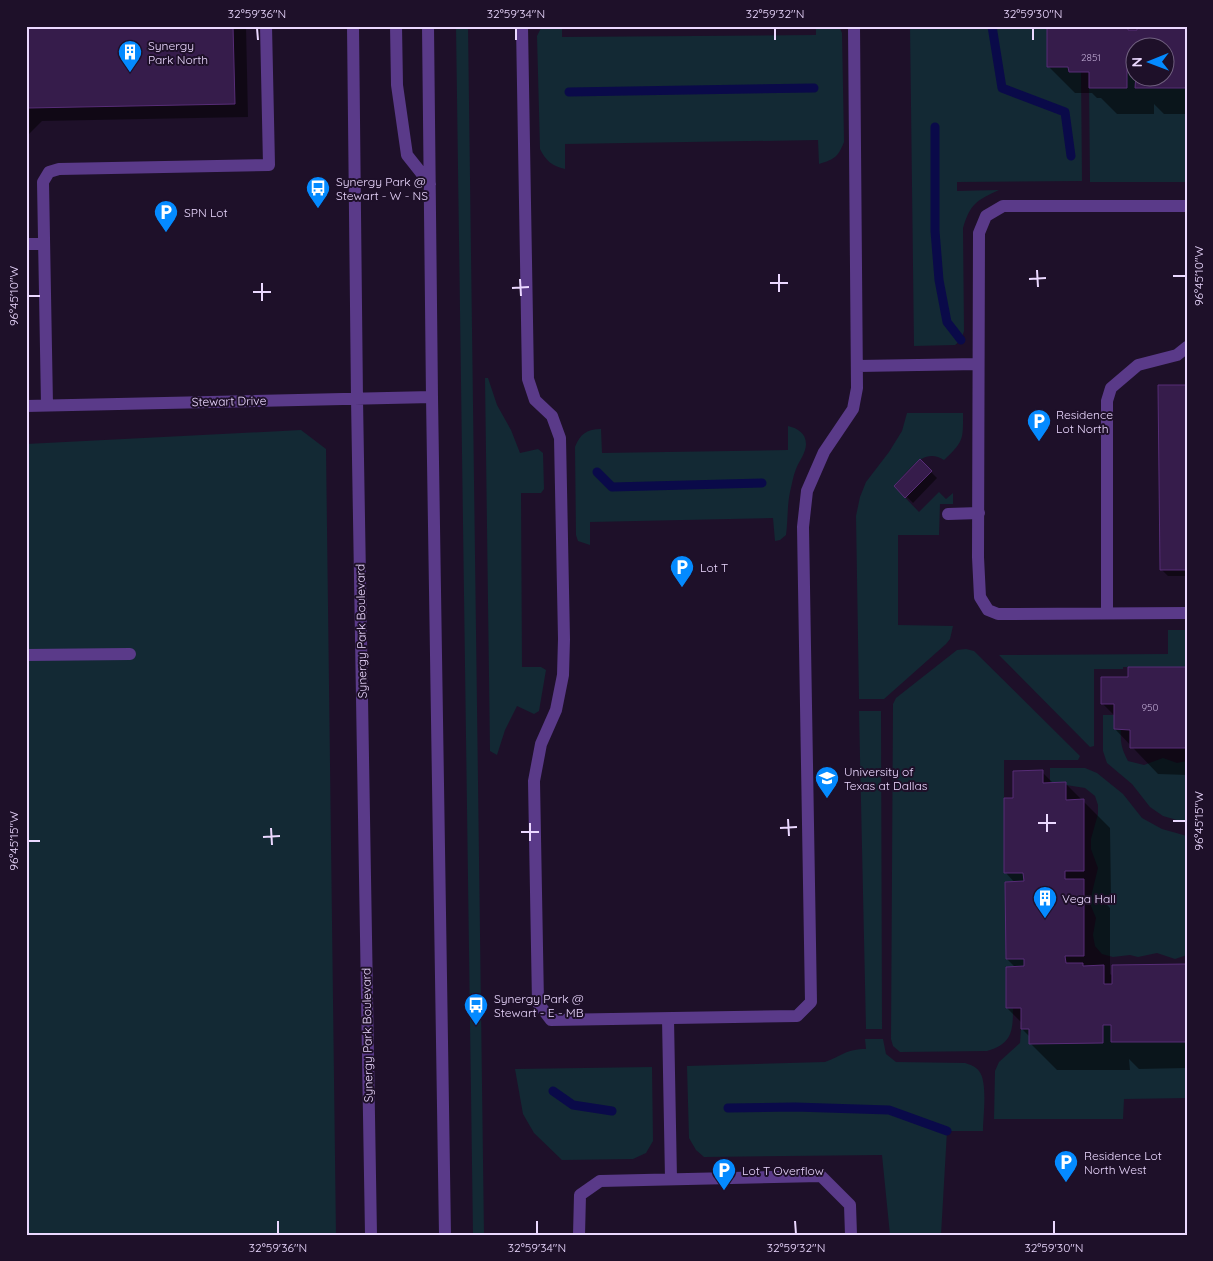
<svg xmlns="http://www.w3.org/2000/svg" width="1213" height="1261" viewBox="0 0 1213 1261" font-family="Quicksand,sans-serif">
<style>
.green{fill:#132934}
.shadow{fill:#0007;fill-rule:evenodd}
.lines{fill:none;stroke-linecap:round;stroke-linejoin:round}
.stream{stroke:#0a0a49;stroke-width:9}
.building{fill:#361c4b;stroke:#572d77}
.minor{stroke:#5a3a89;stroke-width:12}
.ticks{fill:none;stroke:#ebd8ff;stroke-width:2}
.labels{text-anchor:middle;dominant-baseline:central;stroke-width:4;stroke-linejoin:round;paint-order:stroke}
.number-label{font-size:10px;fill:#bea9d2}
.poi-label{font-size:12px;fill:#ebd8ff;stroke:#1e1029;text-anchor:start}
.street-label{font-size:12px;fill:#ebd8ff;stroke:#1e1029}
.neatline{fill:none;stroke:#ebd8ff;stroke-width:2}
.ticks-label{font-size:12px;text-anchor:middle;fill:#ebd8ff}
</style>
<rect width="100%" height="100%" fill="#1e1029"/>
<path class="green" d="M456,26H468L484,1235H473Z
M542,26H562V37L816,35V26H839L842,33L844,142C838,157 835,159 819,164L818,140L565,144V169C552,166 546,161 540,149L537,36Z
M910,26H1047L1068,67L1069,72H1081L1082,181L957,182V191L999,190C977,200 970,204 963,228L964,331L961,340L955,345L914,346Z
M1127,68H1135L1136,88H1187V182H1090L1089,88H1127Z
M485,378H488L497,405L511,430L520,453L538,449L543,453L544,489L541,493H521L522,667H541L546,670L539,711L534,714L517,706L505,730L497,755L490,751Z
M907,413H963C963,440 964,441 944,460C923,446 908,472 894,486L919,512L939,492L946,499L953,493V504H940L939,535H898V625L953,626L950,639L946,644L884,699H859L856,516L860,497L866,482L889,452L902,431Z
M788,426C797,428 806,433 806,444C806,453 799,461 796,469C793,476 792,484 790,492C787,506 788,521 786,535L780,540L775,541L773,518L590,522V545L578,541L576,535L575,447C580,434 587,429 601,429L602,453L788,450Z
M301,430L326,449L336,1235H26V444Z
M1168,630H1187V667H1123V669H1094V746L1090,747L999,655L1168,654Z
M966,649L974,651L1080,756L1078,760H1004V873H1023L1024,881L1005,882L1006,959H1024V966L1006,967V1008H1013C1013,1031 1012,1044 987,1051L900,1052L893,1046L891,1039L893,704L896,698L957,650Z
M859,711H881L882,1029H866Z
M1103,715H1114V729L1121,730C1120,742 1122,750 1128,761L1144,765L1163,758L1177,763L1187,761V823L1163,816L1150,807L1132,784L1107,763L1103,751Z
M1050,768H1085L1097,773L1123,794L1142,818L1162,829L1187,836V955L1175,959L1157,953L1138,957L1130,955L1113,957L1102,954L1095,946L1093,935L1096,918L1091,906V897L1098,868L1091,849V839L1098,814V805L1095,796L1085,788L1066,785V782L1050,783Z
M1103,1025H1111V1042H1187V1098L1124,1099L1123,1119H994L995,1071L999,1062L1020,1043L1021,1029H1029L1030,1044L1103,1043Z
M865,1039H883L886,1054L896,1062L965,1063C971,1065 975,1066 979,1071C988,1082 983,1116 983,1131H947L941,1235H890L882,1155L704,1157L696,1150L689,1138L687,1066L825,1062C842,1056 846,1049 866,1049Z
M652,1067L653,1141L646,1153L633,1159L562,1160L534,1133L523,1114L515,1069Z"/>
<path class="shadow" d="M26,26H246L248,117L42,121L26,137Z
M1048,26H1187V114H1164L1154,104V114H1117L1101,98H1097L1092,93H1075L1048,66ZM1136,48H1166V78H1136Z
M1187,386V576H1168L1161,569Z
M920,461L937,478L913,503L896,486Z
M1187,669V775L1158,774L1115,729V716L1102,703L1129,678Z
M1042,772L1054,784H1066L1110,828L1111,897H1100L1110,908V974L1114,977L1187,966V1068L1139,1069L1129,1059L1130,1070H1057L1030,1043V1037L1022,1029V1023L1007,1008L1016,968L1007,959L1015,883L1006,873L1015,800Z"/>
<g class="lines">
<path class="stream" d="M992,26L1002,88L1065,112L1071,156
M569,92L814,88
M935,127V231L939,280L947,322L961,340
M597,472L612,487L762,483
M553,1091L573,1105L612,1111
M728,1108L795,1107L889,1110L947,1131"/>
</g>
<path class="building" d="M26,26H233L235,104L28,108L26,109Z
M1047,26H1128V30H1137V26H1187V88H1135L1136,74V78H1166V48H1136V68H1127V88H1089V72H1069L1068,67H1047Z
M1158,385H1187V570H1160Z
M920,459L932,471L905,498L894,486Z
M1128,667H1187V748H1130V730L1114,729V704H1101V677H1128Z
M1043,770V783L1066,782V800L1084,799V871H1065V879H1084V956H1065L1066,963H1083V966L1104,965V984H1112V965L1187,964V1042H1111V1025H1103V1043L1029,1044V1029H1021V1008H1006V967L1024,966V959H1006L1005,882L1024,881L1023,873H1004V798H1013V771Z"/>
<g class="lines">
<path class="minor" d="M353,26L357,399L371,1235
M396,26L397,85L407,155L430,184
M428,26L432,397L445,1235
M522,26L528,379L535,400L552,416L560,438L564,639L563,675L556,710L541,744L534,781L538,1003L551,1020L797,1016L811,1002L803,527L807,491L824,452L853,409L857,388L854,26
M1187,206H1003L986,216L979,233L978,557L980,597L988,610L998,614L1187,613
M26,244H44
M858,366L978,364
M47,405L43,182L49,172L59,169L269,165L266,26
M26,406L432,397
M948,514L979,513
M1107,613V401L1111,388L1138,365L1177,355L1187,347
M26,655L130,654
M668,1019L671,1179
M579,1235L580,1195L600,1181L821,1176L850,1205L851,1235"/>
</g>
<path class="ticks" d="M257,28L258,40M516,28V40M775,28V40M1033,28V40M1037,270L1038,287M779,274V292M1173,276H1186M520,279L521,296M1029,279L1046,278M262,283V301M770,283H788M512,288L529,287M253,292H271M28,296H40M1047,814V832M788,819L789,836M1173,821H1186M530,823V841M1038,823H1056M271,828L272,845M780,828L797,827M521,832H539M263,837L280,836M28,841H40M278,1221V1234M537,1221V1234M795,1221L796,1234M1054,1221V1234"/>
<defs>
<g id="building-pin" transform="scale(1.25)"><path d="M0 17L-7.5 6A9.5 9.5 0 1 1 7.5 6Z" fill="#048aff" stroke="#1e1029"/><path d="M-4-6H4V6H1V3H-1V6H-4ZM-2.5-4.3h1.7v1.8h-1.7ZM.8-4.3h1.7v1.8H.8ZM-2.5-1h1.7V.8h-1.7ZM.8-1h1.7V.8H.8Z" fill="#fff"/></g>
<g id="bus-pin" transform="scale(1.25)"><path d="M0 17L-7.5 6A9.5 9.5 0 1 1 7.5 6Z" fill="#048aff" stroke="#1e1029"/><path d="M-5-6H5V4H4V6H2V4H-2V6H-4V4H-5ZM-3.5-4V0h7V-4ZM-3.5 1.2v1.5H-2V1.2ZM2 1.2v1.5H3.5V1.2Z" fill="#fff"/></g>
<g id="parking-pin" transform="scale(1.25)"><path d="M0 17L-7.5 6A9.5 9.5 0 1 1 7.5 6Z" fill="#048aff" stroke="#1e1029"/><path d="M-3.5-5.5H1a3.5 3.5 0 0 1 0 7H-1V5.5H-3.5ZM-1-3.4V-.6H.8a1.4 1.4 0 0 0 0-2.8Z" fill="#fff"/></g>
<g id="university-pin" transform="scale(1.25)"><path d="M0 17L-7.5 6A9.5 9.5 0 1 1 7.5 6Z" fill="#048aff" stroke="#1e1029"/><path d="M0-5L7-2L0 1L-7-2ZM-4 1L0 2.5L4 1V4Q0 6-4 4Z" fill="#fff"/></g>
</defs>
<g fill-rule="evenodd">
<use href="#building-pin" x="130" y="52"/>
<use href="#bus-pin" x="318" y="188"/>
<use href="#parking-pin" x="166" y="212"/>
<use href="#parking-pin" x="1039" y="421"/>
<use href="#parking-pin" x="682" y="567"/>
<use href="#university-pin" x="827" y="778"/>
<use href="#building-pin" x="1045" y="898"/>
<use href="#bus-pin" x="476" y="1005"/>
<use href="#parking-pin" x="1066" y="1162"/>
<use href="#parking-pin" x="724" y="1170"/>
</g>
<g class="labels">
<g class="number-label">
<text x="1091" y="57">2851</text>
<text x="1150" y="707">950</text>
</g>
<g class="poi-label">
<text x="148" y="45">Synergy<tspan x="148" dy="14">Park North</tspan></text>
<text x="336" y="181">Synergy Park @<tspan x="336" dy="14">Stewart - W - NS</tspan></text>
<text x="184" y="212">SPN Lot</text>
<text x="1056" y="414">Residence<tspan x="1056" dy="14">Lot North</tspan></text>
<text x="700" y="567">Lot T</text>
<text x="844" y="771">University of<tspan x="844" dy="14">Texas at Dallas</tspan></text>
<text x="1062" y="898">Vega Hall</text>
<text x="494" y="998">Synergy Park @<tspan x="494" dy="14">Stewart - E - MB</tspan></text>
<text x="1084" y="1155">Residence Lot<tspan x="1084" dy="14">North West</tspan></text>
<text x="742" y="1170">Lot T Overflow</text>
</g>
<g class="street-label">
<text transform="translate(229 401) rotate(-1)">Stewart Drive</text>
<text transform="translate(361 631) rotate(-91)">Synergy Park Boulevard</text>
<text transform="translate(367 1035) rotate(-91)">Synergy Park Boulevard</text>
</g>
</g>
<rect width="1213" height="1261" fill="none" stroke="#1e1029" stroke-width="55"/>
<g transform="translate(1150 62) rotate(269)"><circle r="24" fill="#1e1029" stroke="#70607f"/>
<path d="M0-4L9 19L0 12L-9 19Z" fill="#048aff"/>
<text y="-8" font-size="14" font-weight="bold" text-anchor="middle" fill="#ebd8ff">N</text>
</g>
<rect x="28" y="28" width="1158" height="1206" class="neatline"/>
<g class="ticks-label">
<text x="257" y="18">32°59'36"N</text>
<text x="516" y="18">32°59'34"N</text>
<text x="775" y="18">32°59'32"N</text>
<text x="1033" y="18">32°59'30"N</text>
<text transform="translate(1199 276) rotate(-90)" y="4">96°45'10"W</text>
<text transform="translate(14 296) rotate(-90)" y="4">96°45'10"W</text>
<text transform="translate(1199 821) rotate(-90)" y="4">96°45'15"W</text>
<text transform="translate(14 841) rotate(-90)" y="4">96°45'15"W</text>
<text x="278" y="1252">32°59'36"N</text>
<text x="537" y="1252">32°59'34"N</text>
<text x="796" y="1252">32°59'32"N</text>
<text x="1054" y="1252">32°59'30"N</text>
</g>
</svg>
